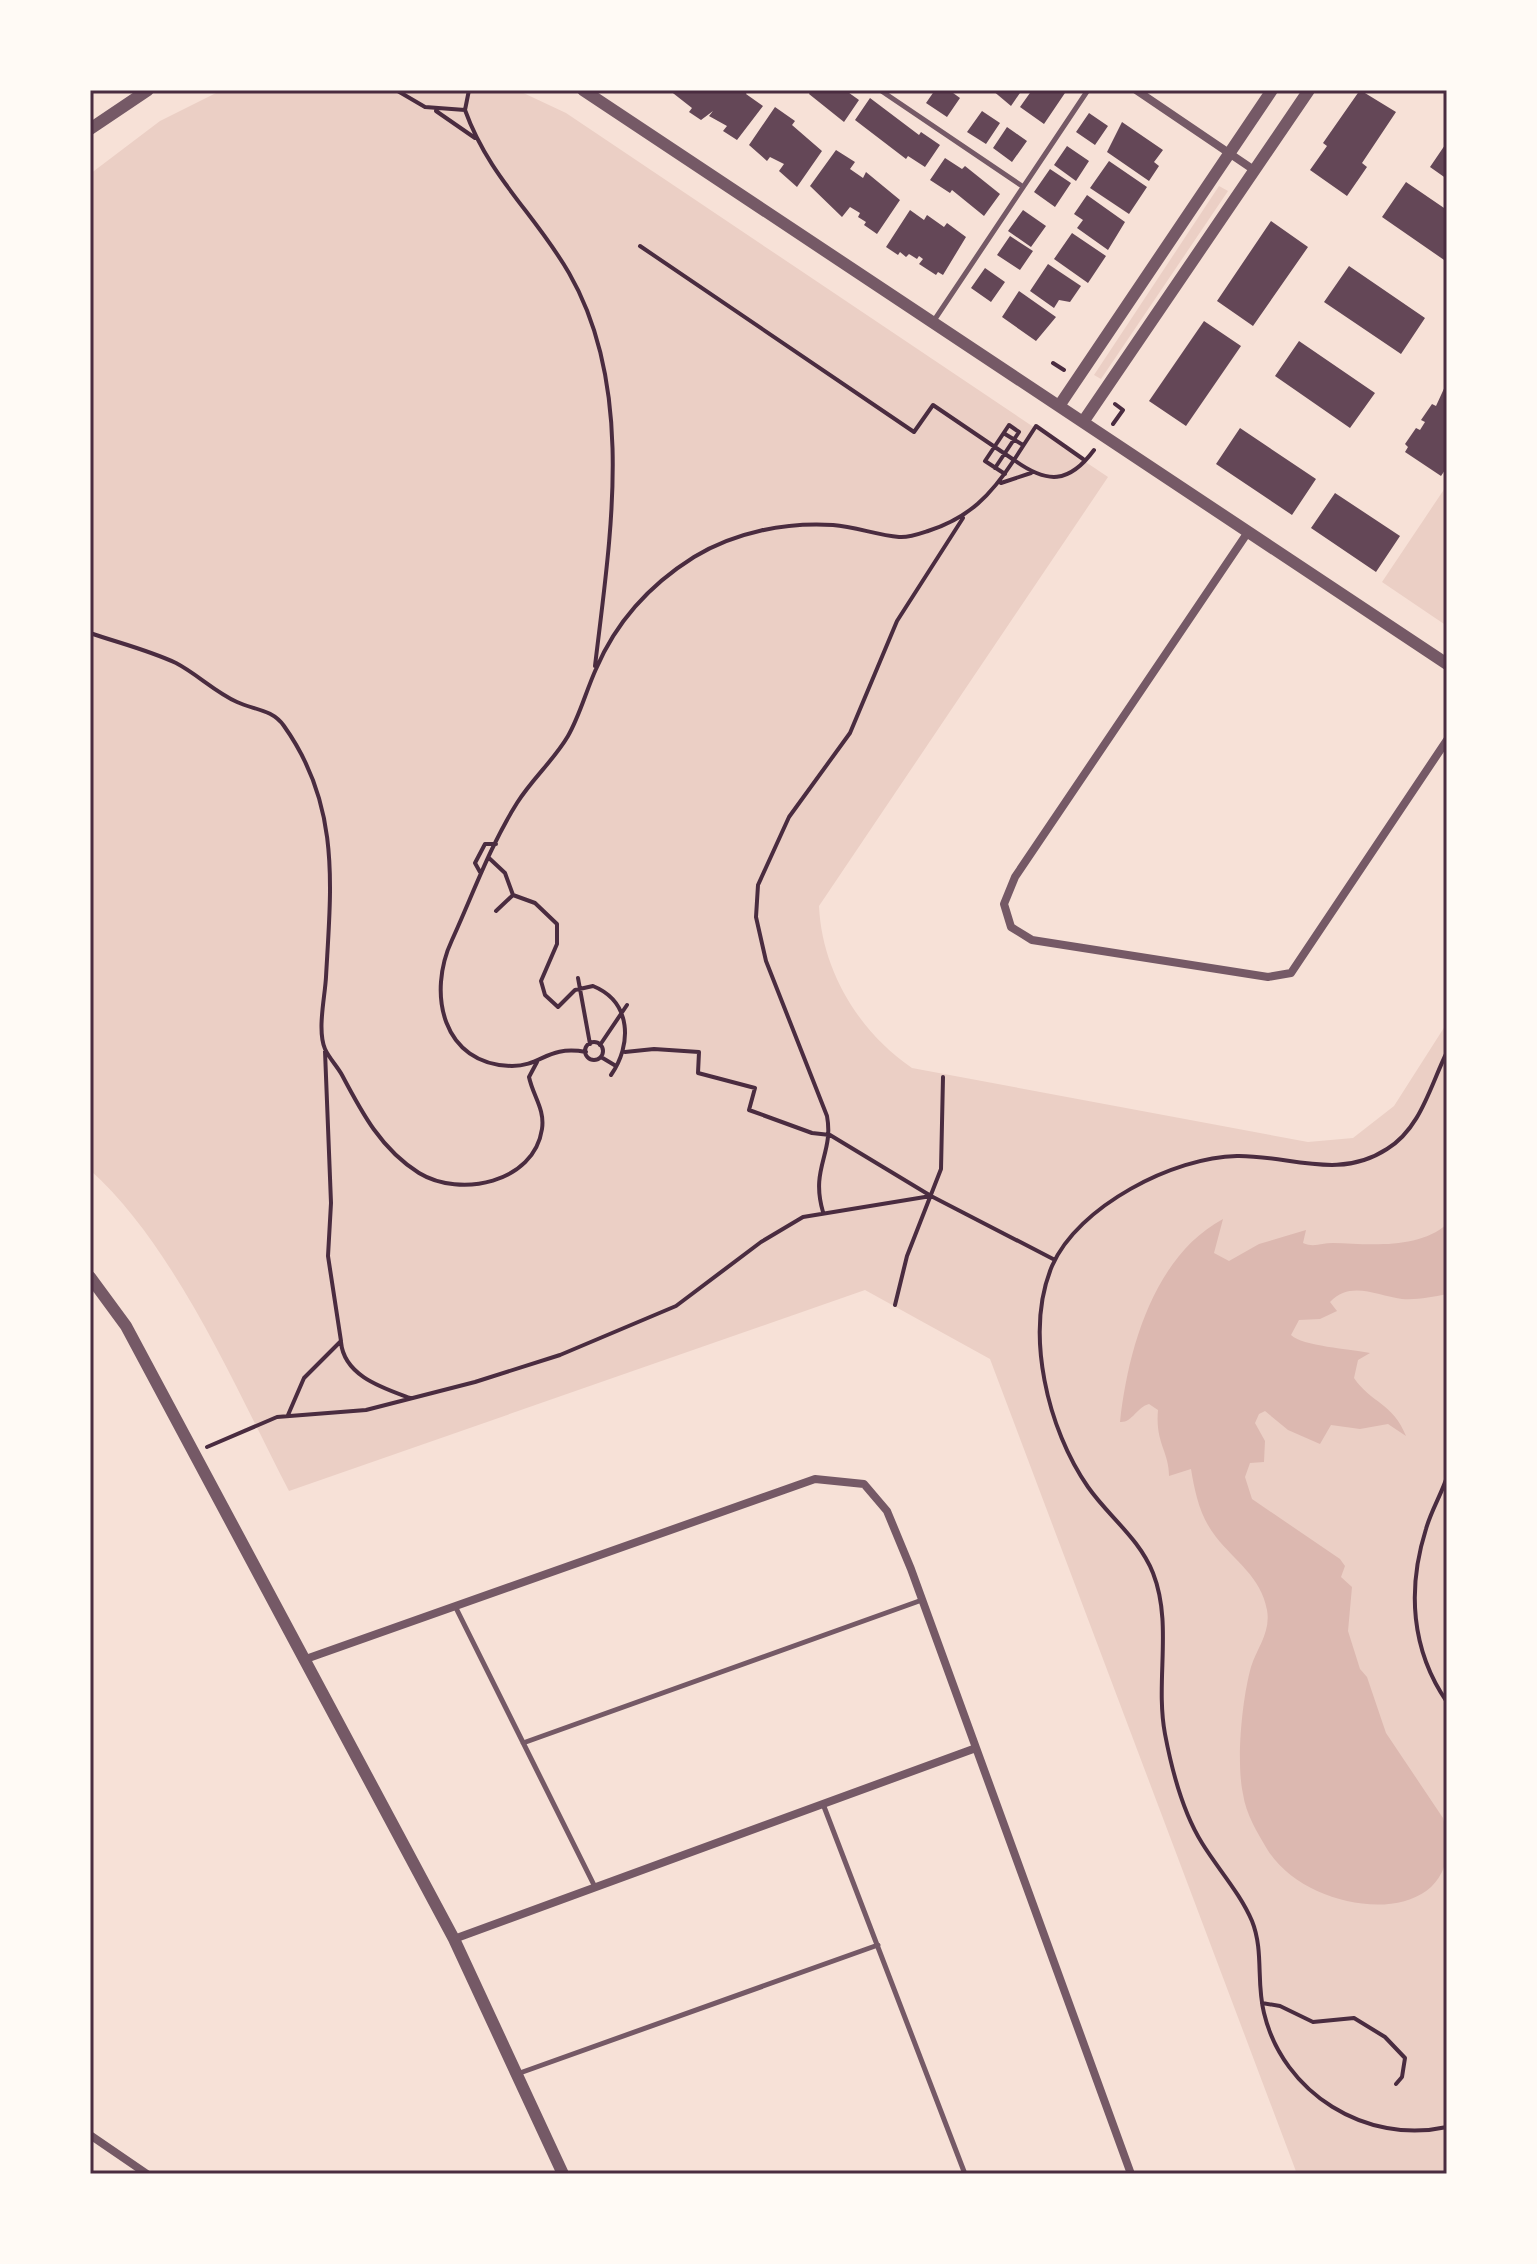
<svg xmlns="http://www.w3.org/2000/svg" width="1537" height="2264" viewBox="0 0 1537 2264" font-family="'Public Sans',sans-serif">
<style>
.green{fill:#ebcfc5}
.water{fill:#dcb8b0}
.building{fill:#644757}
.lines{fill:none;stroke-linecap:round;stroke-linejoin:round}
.path{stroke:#4a2c40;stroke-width:4}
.service{stroke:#755966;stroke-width:5}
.minor{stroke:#755966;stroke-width:8}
.tertiary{stroke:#755966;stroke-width:12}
.neatline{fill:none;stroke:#4a2c40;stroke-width:3}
</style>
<rect width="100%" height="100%" fill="#f7e1d7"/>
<path class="green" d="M222,90H517L566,113L1108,477L819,906C822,971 859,1032 912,1068L1308,1142L1353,1138L1394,1106L1447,1023V2173L1297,2174L990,1359L865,1290L289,1491C236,1389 175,1246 90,1170V174L160,121Z
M1219,186L1228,191L1101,379L1094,375Z
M1447,485V626L1382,582Z"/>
<path class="water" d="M1223,1219L1214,1253L1229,1261L1259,1244L1306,1230L1303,1243C1314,1248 1321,1243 1333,1243C1368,1244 1418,1250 1447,1224V1294C1432,1297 1418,1300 1402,1299C1377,1296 1351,1280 1330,1302L1337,1311L1320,1319L1299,1320L1291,1335C1302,1346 1350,1349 1370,1353L1358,1360L1354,1378C1371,1403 1393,1403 1406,1436L1388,1424L1360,1429L1331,1425L1320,1444L1288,1430L1265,1411L1259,1414L1255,1423L1265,1441L1264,1462L1250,1463L1245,1477L1252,1499L1340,1559L1345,1566L1341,1577L1352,1587L1348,1631L1360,1669L1367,1677L1386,1733L1443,1818C1476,1934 1311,1922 1267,1849C1257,1832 1246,1814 1243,1794C1236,1762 1242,1699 1251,1667C1257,1648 1271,1632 1267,1610C1261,1577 1235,1561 1216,1537C1200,1517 1195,1493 1191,1469L1169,1476C1169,1451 1155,1443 1158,1410L1149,1404C1137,1407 1132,1423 1120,1422C1128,1349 1154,1256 1223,1219Z"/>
<path class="building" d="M669,90H748L746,94L763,106L737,140L723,131L727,126L709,116L713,111L701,120L689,112L692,108Z
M811,90H845L859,100L844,122L809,94Z
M935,90H949L960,98L947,117L926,103Z
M992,90H1022L1011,106Z
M1032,90H1067L1044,124L1020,107Z
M1360,90L1396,112L1362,163L1367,167L1347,196L1310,170L1327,146L1323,143Z
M870,98L919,135L921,132L940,145L925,167L908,156L906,159L855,120Z
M775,107L795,121L792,125L822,151L797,187L779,171L784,164L770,157L767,161L749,145Z
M982,111L1000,123L986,144L967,132Z
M1089,113L1108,126L1095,145L1076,132Z
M1122,122L1163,150L1154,162L1159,166L1149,181L1107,152Z
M1007,127L1027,141L1012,162L993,148Z
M1447,142V179L1430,167Z
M1067,146L1089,161L1076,181L1054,165Z
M836,150L855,162L850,169L863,178L866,172L900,200L877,234L864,225L866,222L858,217L860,213L850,207L842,217L810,186Z
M945,158L962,169L965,166L1000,194L984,216L952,190L950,193L930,180Z
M1109,161L1147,187L1129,214L1090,188Z
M1050,169L1071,183L1055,207L1034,192Z
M1406,182L1447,210V262L1382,217Z
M1087,195L1125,222L1108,250L1077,228L1083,220L1074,214Z
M910,210L924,220L927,215L944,227L947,223L966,237L943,275L938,272L936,275L919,264L923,259L919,256L917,259L909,254L906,257L900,252L898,255L886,247Z
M1023,210L1046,226L1031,247L1008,231Z
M1271,221L1308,247L1253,326L1217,301Z
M1072,233L1106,256L1088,283L1054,259Z
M1010,236L1033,251L1020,270L997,255Z
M1048,264L1081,286L1070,302L1059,300L1054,308L1030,291Z
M1349,266L1425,318L1401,354L1324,302Z
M985,268L1005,282L991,302L971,288Z
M1019,291L1056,317L1036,341L1002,317Z
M1204,321L1241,346L1186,426L1149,401Z
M1299,341L1375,393L1350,428L1275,376Z
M1447,382V467L1441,476L1405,452L1408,447L1405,444L1416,428L1420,430L1425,422L1421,420L1432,404L1436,406Z
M1240,428L1316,479L1292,515L1216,464Z
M1335,493L1400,536L1376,572L1311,528Z"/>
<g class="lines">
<path class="path" d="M396,90L425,107L465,110C489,177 535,214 569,273C636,389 610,539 595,666
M465,110L469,90
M436,111L475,138
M1053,363L1064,370
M1113,424L1123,410L1115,404
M1005,434L1023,445
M1083,459L1036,426L1014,460C1047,484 1069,484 1094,450
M995,468L1019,432L1009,425L985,461L1005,474
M1001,483L1031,473
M90,633C119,643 148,650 176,663C197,674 215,692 237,702C254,710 272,709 284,726C341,806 331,886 326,977C325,997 317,1030 325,1049C329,1058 337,1066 342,1075C362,1113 381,1149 419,1173C460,1198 534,1183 542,1129C545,1109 533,1096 529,1077L537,1062
M489,858L505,873L513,895
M480,872L475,863L485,844H496
M513,895L535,903L557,924V944L541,981L545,995L558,1007L575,990L593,986C632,1002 632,1045 611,1075
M496,911L513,895
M578,978L590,1044
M585 1051a9 9 0 1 1 18 0a9 9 0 1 1-18 0Z
M600,1045L627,1005
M586,1052C547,1045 542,1066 512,1066C442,1065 427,993 452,940C473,894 490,846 517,803C532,779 554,760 568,736C580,715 586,691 596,669C616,622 651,584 694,557C735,532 786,522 833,525C856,527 877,535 899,537C908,538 919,534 928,531C969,518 991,495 1014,460L933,405L914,432L640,246
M625,1052L654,1049L699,1052L698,1073L755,1088L749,1110L812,1133L830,1135L931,1196L1055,1260
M1447,1052C1430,1086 1421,1128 1387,1149C1338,1181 1289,1155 1237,1156C1174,1157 1078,1206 1052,1266C1024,1333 1048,1430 1088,1487C1109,1517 1139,1538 1153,1573C1173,1624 1155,1681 1165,1734C1172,1771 1182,1811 1202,1843C1218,1869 1240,1893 1252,1921C1264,1951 1256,1982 1264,2013C1283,2093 1366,2145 1447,2127
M601,1057L616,1066
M823,1212C810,1168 834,1154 827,1116L766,961L756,917L758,885L789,817L850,733L897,621L963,518
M895,1305L907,1256L941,1169L943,1077
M341,1342C344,1376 383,1388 410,1398
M288,1415L304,1378L341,1341L328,1256L331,1203L325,1051
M207,1447L277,1417L366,1410L475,1382L560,1355L676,1306L761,1242L803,1217L931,1196
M1447,1477C1441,1495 1431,1511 1426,1529C1407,1589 1411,1650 1447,1702
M1262,2003L1280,2006L1313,2022L1354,2018L1385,2037L1405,2058L1402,2077L1396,2084"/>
<path class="service" d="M880,90L1022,186
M933,322L1088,90
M455,1606L595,1887
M523,1743L922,1600
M823,1804L965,2174
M517,2074L878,1945"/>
<path class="minor" d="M1136,90L1254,170
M1248,532L1015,877L1004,904L1011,927L1032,940L1268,977L1291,973L1447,740
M303,1660L815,1479L864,1484L887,1511L911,1569L1131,2174
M454,1939L976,1748
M90,2135L147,2174"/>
<path class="tertiary" d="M583,90L1447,664
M90,129L148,90
M1059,406L1272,90
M1083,422L1309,90
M90,1277L126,1326L454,1939L563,2174"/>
</g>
<rect width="1537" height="2264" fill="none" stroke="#fffaf5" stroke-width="184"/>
<rect x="92" y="92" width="1353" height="2080" class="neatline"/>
</svg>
